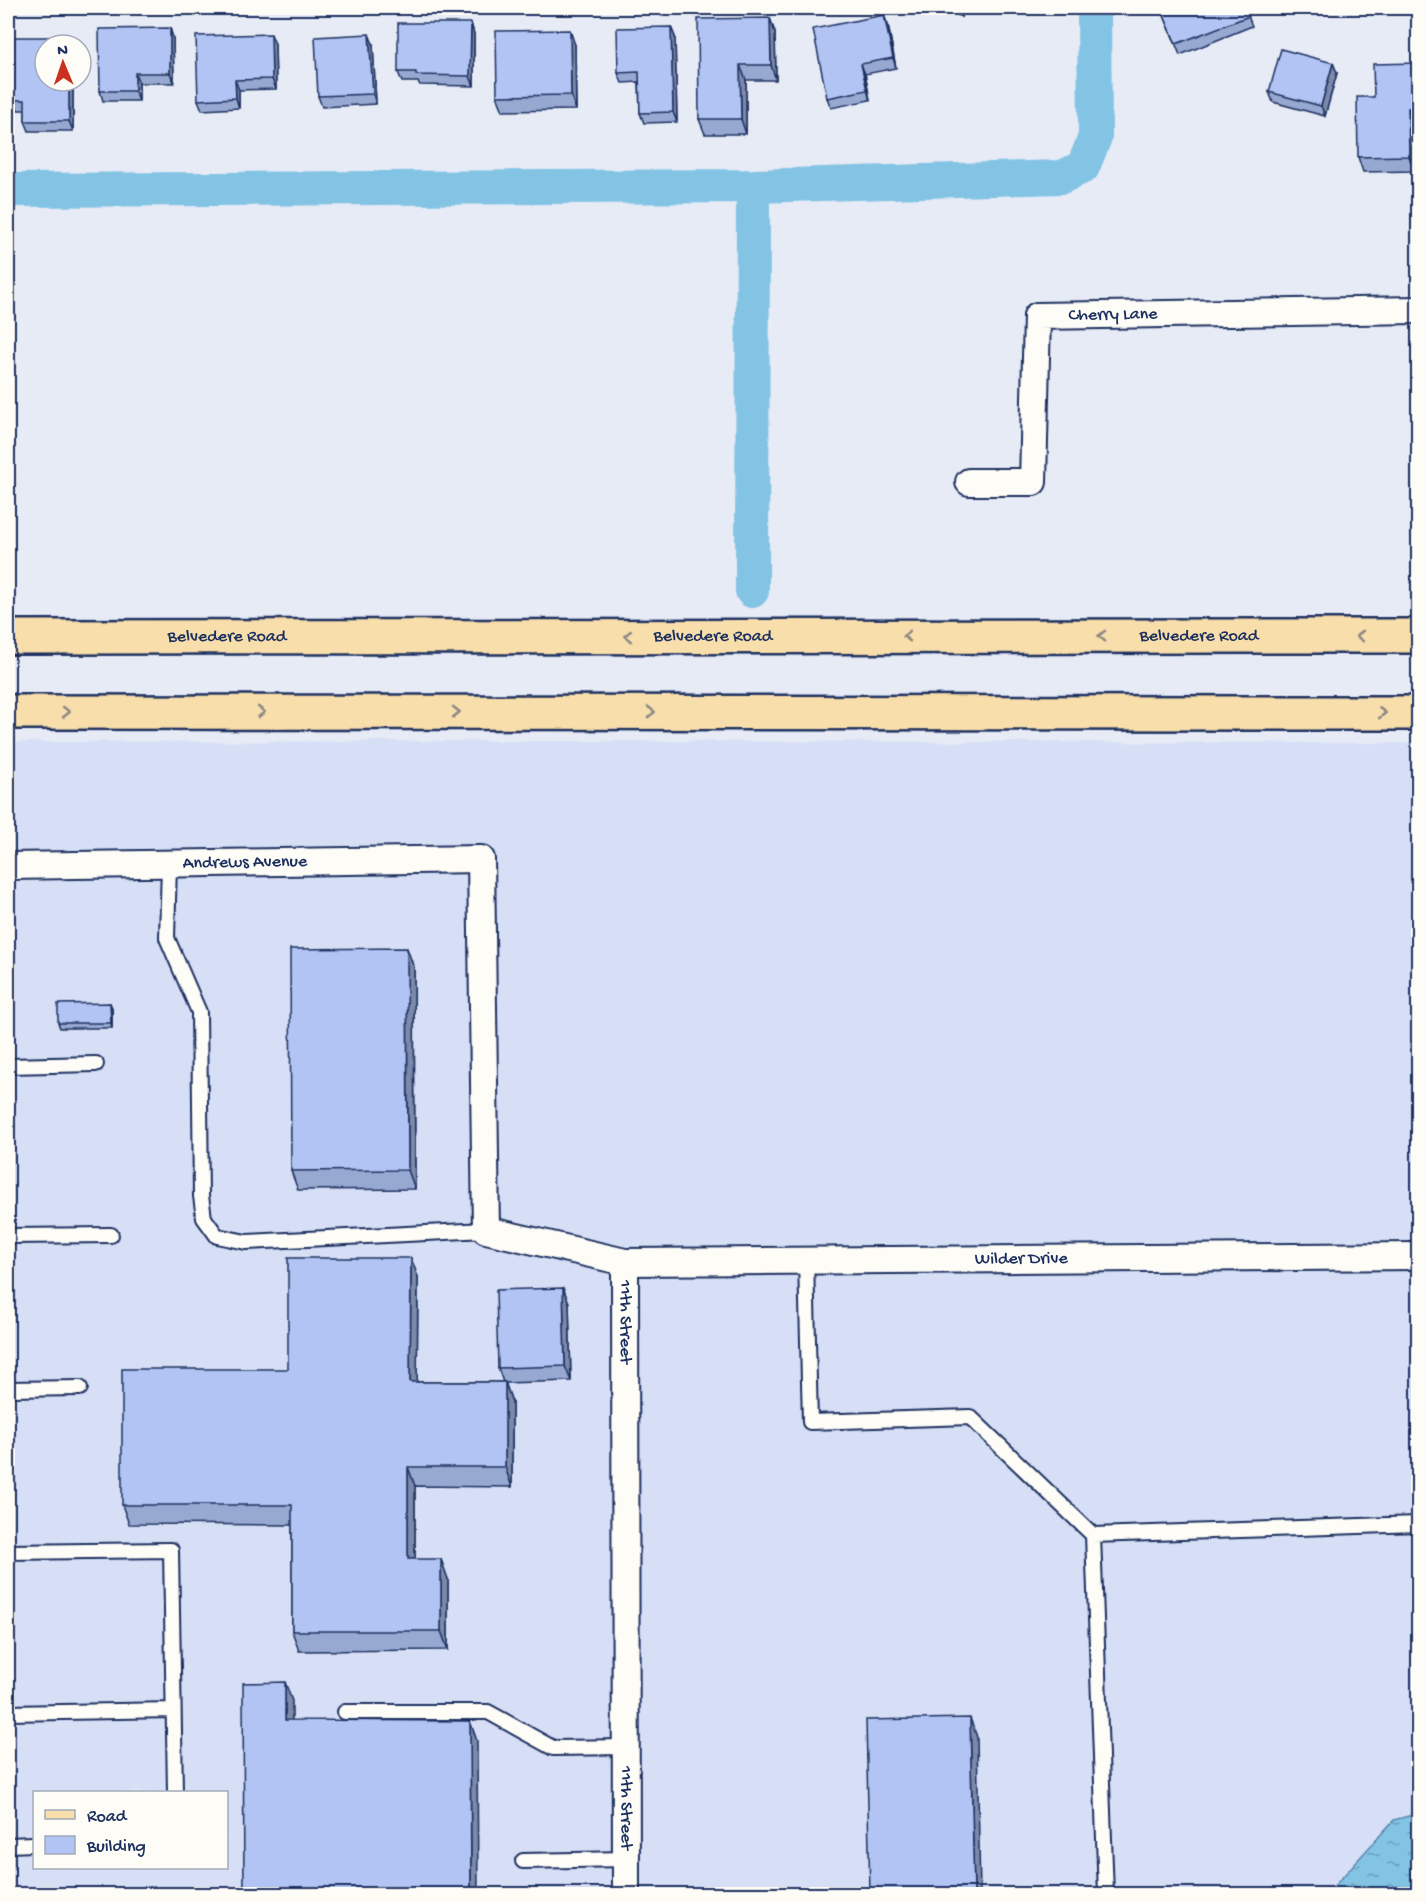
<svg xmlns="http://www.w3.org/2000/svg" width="1426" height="1902" viewBox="0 0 1426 1902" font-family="'Gochi Hand',sans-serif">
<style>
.built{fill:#d6dff5;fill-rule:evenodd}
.water{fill:url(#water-ripples);stroke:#5988ae;stroke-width:1.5}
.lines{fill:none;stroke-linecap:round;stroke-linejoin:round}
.canal{stroke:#83c3e4;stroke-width:34}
.service-casing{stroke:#1b2f5e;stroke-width:18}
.minor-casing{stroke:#1b2f5e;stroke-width:30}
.primary-casing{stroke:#1b2f5e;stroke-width:38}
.service{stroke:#fdfcf7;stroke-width:14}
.minor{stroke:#fdfcf7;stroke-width:26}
.primary{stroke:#f8deab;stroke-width:33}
.wall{fill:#98a9d1;stroke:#1b2f5e;stroke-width:1.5}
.shaded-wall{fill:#7c89aa;stroke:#1b2f5e;stroke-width:1.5}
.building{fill:#b1c4f3;stroke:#1b2f5e;stroke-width:1.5}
.oneway{stroke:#8a8684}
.labels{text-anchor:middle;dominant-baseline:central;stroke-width:5;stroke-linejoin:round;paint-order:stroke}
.street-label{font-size:18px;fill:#1b2f5e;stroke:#fdfcf7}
</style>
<defs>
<pattern id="water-ripples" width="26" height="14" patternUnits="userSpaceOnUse" patternTransform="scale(1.5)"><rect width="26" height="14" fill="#83c3e4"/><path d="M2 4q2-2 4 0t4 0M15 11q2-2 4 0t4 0" fill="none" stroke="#6a9fbc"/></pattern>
</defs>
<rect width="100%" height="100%" fill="#e6ebf6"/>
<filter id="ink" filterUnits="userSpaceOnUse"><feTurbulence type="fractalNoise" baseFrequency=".0167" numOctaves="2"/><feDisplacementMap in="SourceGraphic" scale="12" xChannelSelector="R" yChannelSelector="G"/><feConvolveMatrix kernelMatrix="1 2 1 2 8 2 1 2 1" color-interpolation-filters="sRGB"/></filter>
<g filter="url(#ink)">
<path class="built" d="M565,741L1418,743V1894H8V742ZM34,1792H226V1868H34Z"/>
<path class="water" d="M1412,1815L1418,1816V1894H1327L1394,1820Z"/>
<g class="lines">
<path class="canal" d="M8,190L753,186L1062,177L1083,167L1095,137L1094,8
M752,591L753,186"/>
<g class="service-casing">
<path id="service" d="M169,864L167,938L199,1012L201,1196L204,1218L217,1236L246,1242L486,1230
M8,1066L96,1064
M8,1236L111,1235
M806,1260L810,1422L970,1417L1093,1535L1106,1894
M8,1389L80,1388
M1093,1535L1418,1524
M8,1552L171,1550L175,1792
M345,1712H488L553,1748L626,1747
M8,1713L173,1710
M8,1845L34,1844
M523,1861L626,1859"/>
</g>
<g class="minor-casing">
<g id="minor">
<path id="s1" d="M969,482H1033L1037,316L1418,310"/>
<path id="s2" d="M8,866L481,859L486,1230L625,1262L1418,1256"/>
<path id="s3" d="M625,1262L626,1894"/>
</g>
</g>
<g class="primary-casing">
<g id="primary">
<path id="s4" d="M8,637L1418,636"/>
<path d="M8,712L1418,713"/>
</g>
</g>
<use href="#service" class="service"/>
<use href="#minor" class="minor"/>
<use href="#primary" class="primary"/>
</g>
<path class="wall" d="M946,8H966L961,17Z
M1161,8H1245L1252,26L1180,55Z
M770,18L775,33L776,80H746V134H705L699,119Z
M471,23L474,34V86L420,85L418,82H402L398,72Z
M888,25L896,68L865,74L870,100L831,108L827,98Z
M671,27L675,37L677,122L644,123L640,113L639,82L622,83L618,73Z
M170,28L173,38L174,83H139V101H103L100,91Z
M275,44L276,89L239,90V108L202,110L198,100Z
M373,44L376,104L322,107L318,96Z
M575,45L576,110L503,111L497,96Z
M1333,63L1337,73L1325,116L1273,102L1269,92Z
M1419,63V123H1414V171L1363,172L1358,157L1374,97Z
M45,81H73V131H29L25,121V110H18L14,100Z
M414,968L415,1189L298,1190L291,1171Z
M110,1003L112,1008V1028H60L58,1023Z
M418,1277L417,1382H503L498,1368L563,1288L569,1303L571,1381L505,1383L512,1402V1487L415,1486V1559L448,1579V1650L299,1651L292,1631V1525L129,1524L122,1505L288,1369Z"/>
<path class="shaded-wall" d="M957,8H966L961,17Z
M884,15L888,25L896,68L893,58Z
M770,18L775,33L776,80L771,65Z
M471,23L474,34V86L470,76Z
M671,27L675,37L677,122L673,112Z
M170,28L173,38L174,83L170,73Z
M570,30L575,45L576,110L571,95Z
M271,34L275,44L276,89L272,79Z
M369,34L373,44L376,104L373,94Z
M1333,63L1337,73L1325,116L1321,106Z
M861,64L865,74L870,100L867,90Z
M740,65L746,80V134L741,119Z
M135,73L139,83V101L135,91Z
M235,80L239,90V108L236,98Z
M69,81H73V131L69,121Z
M1408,108L1414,123V171L1409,156Z
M407,948L414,968L415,1189L408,1170Z
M110,1003L112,1008V1028L111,1023Z
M411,1258L418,1277L417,1402L410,1382Z
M563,1288L569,1303L571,1381L565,1366Z
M505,1382L512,1402V1487L505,1467Z
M408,1467L415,1486V1579L408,1559Z
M441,1559L448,1579V1650L441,1631Z
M285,1682L292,1701V1739L285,1720Z
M970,1718L977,1737L980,1894H974Z
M470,1721L477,1741L478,1894H471Z"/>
<path class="building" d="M1161,8H1245L1249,16L1176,44Z
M884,15L893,58L861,64L867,90L827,98L813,29Z
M770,18L771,65H740L741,119H699L698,19Z
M398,23H471L470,76L416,75V72H398Z
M671,27L673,112L640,113L639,72L618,73L617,28Z
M170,28V73H135V91H100L99,29Z
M570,30L571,95L497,96L496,31Z
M271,34L272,79L235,80L236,98L198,100L196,36Z
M369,34L373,94L318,96L315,37Z
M14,37H69V45H45V81H69V121H25V100H14Z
M1281,49L1333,63L1321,106L1269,92Z
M1419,63V108H1408L1409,156L1358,157L1357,97H1374L1373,64Z
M407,948L408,1170L291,1171L290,949Z
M110,1003L111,1023H58V1004Z
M288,1258H411L410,1382H505V1467H408V1559H441V1631H292V1505H122V1369H288Z
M563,1288L565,1366L498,1368L496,1290Z
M285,1682V1720L470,1721L471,1894H244L243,1683Z
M970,1718L974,1894H870L866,1720Z"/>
<defs><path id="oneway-chevron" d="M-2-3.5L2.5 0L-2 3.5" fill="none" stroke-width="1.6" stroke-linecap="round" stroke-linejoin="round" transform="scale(1.5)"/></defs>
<g class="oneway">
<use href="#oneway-chevron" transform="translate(628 636) rotate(180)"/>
<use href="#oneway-chevron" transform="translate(907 636) rotate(180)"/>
<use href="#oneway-chevron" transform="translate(1102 636) rotate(180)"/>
<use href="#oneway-chevron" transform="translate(1360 636) rotate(180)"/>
<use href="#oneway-chevron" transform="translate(66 712)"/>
<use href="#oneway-chevron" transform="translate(261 712)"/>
<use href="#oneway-chevron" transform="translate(456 712)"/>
<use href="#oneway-chevron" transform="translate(651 712)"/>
<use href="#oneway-chevron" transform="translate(1382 713)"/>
</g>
</g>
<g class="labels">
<g class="street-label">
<text stroke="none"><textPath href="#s1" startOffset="306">Cherry Lane</textPath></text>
<text stroke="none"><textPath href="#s4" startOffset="705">Belvedere Road</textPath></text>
<text stroke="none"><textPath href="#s4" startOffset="1191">Belvedere Road</textPath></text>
<text stroke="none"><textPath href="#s4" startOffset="219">Belvedere Road</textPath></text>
<text stroke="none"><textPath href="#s2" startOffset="237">Andrews Avenue</textPath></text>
<text stroke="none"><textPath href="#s2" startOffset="1383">Wilder Drive</textPath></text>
<text stroke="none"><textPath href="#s3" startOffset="60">11th Street</textPath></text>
<text stroke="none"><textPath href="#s3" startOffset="546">11th Street</textPath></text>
</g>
</g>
<rect width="1426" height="1902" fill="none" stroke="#fdfcf7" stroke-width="30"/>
<rect x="15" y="15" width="1396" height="1872" fill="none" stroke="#1b2f5e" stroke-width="2" filter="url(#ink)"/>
<rect x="33" y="1791" width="195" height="78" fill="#fdfcf7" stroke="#a3aaba" stroke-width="1.5"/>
<rect x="45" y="1810" width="30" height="9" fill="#f8deab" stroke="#a3aaba" stroke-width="1.5"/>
<text x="87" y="1821" font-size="18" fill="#1b2f5e">Road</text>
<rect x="45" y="1836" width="30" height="18" fill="#b1c4f3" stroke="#a3aaba" stroke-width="1.5"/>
<text x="87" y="1851" font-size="18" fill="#1b2f5e">Building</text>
<g transform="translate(63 63) rotate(358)"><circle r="28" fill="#fdfcf7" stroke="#a3aaba" stroke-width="1.5"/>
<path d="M0-4.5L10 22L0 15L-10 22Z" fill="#c8321e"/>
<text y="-9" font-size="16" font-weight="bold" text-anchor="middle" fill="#1b2f5e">N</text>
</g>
</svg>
